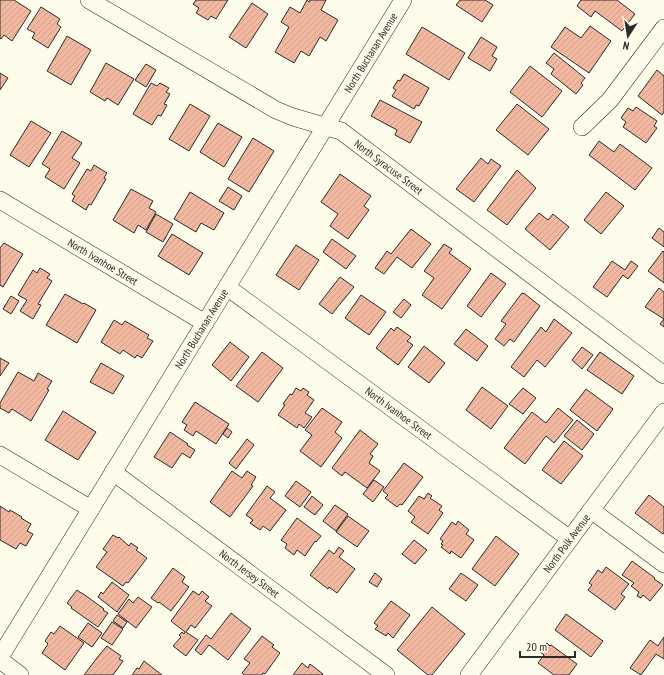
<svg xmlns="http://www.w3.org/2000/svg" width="664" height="675" viewBox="0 0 664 675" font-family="'PT Sans Narrow',sans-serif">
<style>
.building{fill:url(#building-hatch);stroke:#2b2b2b}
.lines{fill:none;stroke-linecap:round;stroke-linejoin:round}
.street-casing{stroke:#2b2b2b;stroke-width:18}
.street{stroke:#fdfbea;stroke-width:17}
.labels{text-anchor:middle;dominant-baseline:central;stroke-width:3;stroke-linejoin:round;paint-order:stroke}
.street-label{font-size:11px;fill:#2b2b2b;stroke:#fdfbea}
</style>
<defs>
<pattern id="building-hatch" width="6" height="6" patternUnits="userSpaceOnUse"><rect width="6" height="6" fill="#f2b8a0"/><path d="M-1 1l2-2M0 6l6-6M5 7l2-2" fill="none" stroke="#d09e8a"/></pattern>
</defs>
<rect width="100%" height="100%" fill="#fdfbea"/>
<path class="building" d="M0,0H14L31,11L12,41L4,35L1,39L0,38Z
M196,0H228L216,19L211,16L208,20L196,13L199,8L193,4Z
M307,0L309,2L310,0H326L321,10L338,20L326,41L320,37L309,56L301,51L294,63L275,52L289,27L281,22L290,7L300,13Z
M460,0H485L493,5L482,22L456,5Z
M581,0H617L635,14L622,31L595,11L591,17L577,6Z
M252,3L268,14L246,48L229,37Z
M41,7L60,19L57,24L61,27L48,48L32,38L35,33L27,29Z
M590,26L611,41L589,73L551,47L565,27L581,38Z
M422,27L465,53L449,80L406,54Z
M67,36L91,50L71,85L47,71Z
M481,37L497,47L492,56L497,59L490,71L468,58Z
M554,53L585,78L581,83L583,85L576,94L551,74L554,69L546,63Z
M106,63L134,79L118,105L107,98L105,101L90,92Z
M146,64L156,70L146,87L135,80Z
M530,66L562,91L542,117L510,92Z
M657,70L664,76V112L662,115L638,96Z
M0,73L8,78L0,90Z
M404,74L429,88L419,106L416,105L414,109L392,96L396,90L393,88L398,80L400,81Z
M151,83L157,86L160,83L169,88L166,92L170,94L164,104L167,105L161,116L158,115L152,125L133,114Z
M380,100L422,122L410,143L395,135L397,130L371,116Z
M190,104L210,116L189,151L169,139Z
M517,104L549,129L528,155L496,130Z
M636,107L657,121L654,126L657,128L646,143L623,127L626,122L621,118L628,108L633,111Z
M31,121L51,133L29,167L10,155Z
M218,123L242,137L224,167L200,152Z
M62,131L82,143L72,158L80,163L64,189L45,177L50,169L42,164Z
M253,138L274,151L249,192L228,179Z
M599,141L614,152L620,144L652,168L635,190L589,155Z
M481,158L488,164L491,159L501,166L474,202L456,189Z
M94,165L107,173L104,178L106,179L91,205L89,204L86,210L72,201L75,196L72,194L87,169L91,171Z
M517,170L536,188L507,225L487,210Z
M340,174L371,196L364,206L369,210L348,239L330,226L338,214L321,202Z
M228,187L242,196L234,210L219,201Z
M131,189L153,201L149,208L156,212L146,230L138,225L134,233L113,220Z
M190,192L224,213L214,230L201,223L196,232L174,219Z
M606,192L624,206L601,234L584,220Z
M539,213L548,220L553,214L569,227L550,250L525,229Z
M156,214L173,224L163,242L146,232Z
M659,228L664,232V247L652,238Z
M411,229L431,244L412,268L397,257L384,274L375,268L387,251L391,254Z
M172,234L203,253L189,275L158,256Z
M332,239L356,256L346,269L323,252Z
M4,243L23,254L3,287L0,285V248Z
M444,244L452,249L449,253L471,269L442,309L422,295L434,278L424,271Z
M296,245L319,260L299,290L276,275Z
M663,251L664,252V283L648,271Z
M612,261L625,270L631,261L638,266L628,279L623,275L607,297L593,287Z
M40,268L50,274L47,278L52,281L38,304L41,305L33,319L20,311L27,300L18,295L33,270L37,273Z
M491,273L506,284L481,317L467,306Z
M340,277L354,287L332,314L319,304Z
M659,288L664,292V327L660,324L664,319L645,307Z
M522,293L525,294L540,306L514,342L510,339L504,346L495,339L506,324L501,321Z
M65,294L83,304L84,303L96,310L77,343L46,325Z
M361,295L386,312L369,335L345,318Z
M11,296L19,301L11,314L3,309Z
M404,299L411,305L401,318L393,312Z
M554,319L572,333L545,367L537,360L524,377L511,367L541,327L546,332Z
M114,320L122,325L125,321L149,335L147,338L153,341L142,358L137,355L135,358L123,350L120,354L101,342Z
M397,327L411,337L407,341L413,345L398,365L376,348L391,328L394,331Z
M466,329L488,346L477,361L454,344Z
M230,342L249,357L231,381L212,365Z
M424,346L445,363L429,383L408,367Z
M582,347L593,355L582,369L572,360Z
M262,352L283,368L258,402L236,386Z
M600,352L634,376L622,394L587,370Z
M0,358L9,363L0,376Z
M101,363L124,376L113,394L90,382Z
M18,372L34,381L38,373L52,381L47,389L49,390L31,421L12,409L9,413L0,408V403Z
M482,387L508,406L491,429L466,410Z
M296,388L301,391L303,388L309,392L307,395L314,400L305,413L312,417L304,428L299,424L297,428L278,415L285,405L283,404L290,394L292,395Z
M523,388L536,398L523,414L509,404Z
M586,389L613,409L597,431L570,410Z
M195,402L229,424L216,444L196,431L193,436L184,430L187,425L182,422Z
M322,408L342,422L335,432L342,438L321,467L300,451L312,435L305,430Z
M558,408L573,420L554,443L546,436L525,464L504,448L532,412L546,423Z
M63,411L96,432L78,460L45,440Z
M577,420L594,434L582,450L564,436Z
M227,428L232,432L228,438L223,434Z
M360,430L378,444L370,454L373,456L369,463L380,471L367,488L345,472L342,476L332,468Z
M170,432L188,444L187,445L195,450L190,458L182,453L172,468L154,457Z
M247,439L254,445L236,469L229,463Z
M564,441L583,456L561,484L542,470Z
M404,463L423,477L402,505L400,504L397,507L385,498L388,495L383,491Z
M232,471L242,478L247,471L256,477L251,485L253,486L230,517L210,502Z
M374,480L384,487L373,502L363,494Z
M296,481L311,492L300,507L285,496Z
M267,486L275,492L270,498L286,510L270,531L263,526L260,530L250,523L253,520L246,515Z
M428,493L432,496L430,498L442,506L439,510L443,513L428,534L411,522L415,517L408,511L419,496L424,499Z
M649,495L664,507V533L663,534L635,513Z
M312,496L323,505L315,515L304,507Z
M335,505L348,514L336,531L323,521Z
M0,506L9,512L10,510L22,517L21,518L31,524L27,531L33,534L26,546L20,543L16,549L0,540Z
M348,516L369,531L357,547L336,532Z
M297,518L321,536L316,542L315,541L305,556L297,550L294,555L285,548L287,544L281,540Z
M458,521L469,530L466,534L474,540L461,558L451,551L450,554L441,547L443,545L441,544L443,541L440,539L452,522L456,525Z
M113,535L118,538L119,537L129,546L131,543L138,548L136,550L147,558L128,583L126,582L123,586L96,567L107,552L103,549Z
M496,536L519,554L495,586L472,569Z
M414,540L427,550L415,564L402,554Z
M339,547L344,551L339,557L355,569L337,593L329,587L328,589L310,575L329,550L334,554Z
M632,561L655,578L654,579L663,585L650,601L643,595L641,598L637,596L639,592L631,586L634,583L622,575Z
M606,567L629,584L621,594L625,597L615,610L588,590L592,585L589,583L598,570L602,573Z
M173,568L185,577L182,582L189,587L171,611L159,602L158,603L151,598Z
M375,573L382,579L377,587L369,582Z
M461,573L478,585L466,601L449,589Z
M112,582L129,595L117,612L98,597L101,592L103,594Z
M77,590L81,593H82L104,609L103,610L108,613L98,627L71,608L72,607L67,603Z
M193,591L199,595L202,591L209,597L205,601L212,606L195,628L191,625L186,632L198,640L186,656L173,646L181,637L179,635L182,632L184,634L185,632L171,621Z
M138,597L152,607L136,628L118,614L129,599L133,603Z
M391,601L410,615L393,638L388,633L386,636L375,629L378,626L374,623Z
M432,607L465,634L432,675H428L397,650Z
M231,613L251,629L228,660L209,645L201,655L195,650L206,635L211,639Z
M566,614L603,641L591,657L555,630Z
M117,615L127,622L123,628L113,621Z
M112,622L123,629L112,645L101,638Z
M88,623L102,633L92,647L78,637Z
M60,626L84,643L65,670L42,653L48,644L45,641L51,632L54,634Z
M262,636L274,645L272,647L280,653L265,674L263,673L262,675H244L242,673L250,663L244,659Z
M664,637V659L656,654L641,675L630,668L650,640L658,646Z
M547,643L550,646L551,645L577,664L569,675H554L538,663L544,655L540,652Z
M107,646L121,656L119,659L123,661L113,675H84L100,654Z
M144,661L162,675H132L137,668L139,669Z
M302,663L308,668L310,664L323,674L322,675H293Z"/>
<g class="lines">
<g class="street-casing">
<g id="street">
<path id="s1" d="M89,0L276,110L293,117L341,131L664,375"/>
<path d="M582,127L610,100L664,28"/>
<path id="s2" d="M0,200L205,323"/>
<path id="s3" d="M227,287L570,539"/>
<path d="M0,455L91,509"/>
<path id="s4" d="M113,472L386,675"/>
<path d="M591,510L664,564"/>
<path id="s5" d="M0,657L403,0"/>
<path d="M0,660L20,675"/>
<path id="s6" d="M469,675L664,412"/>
</g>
</g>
<use href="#street" class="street"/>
</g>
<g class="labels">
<g class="street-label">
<text stroke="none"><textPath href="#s5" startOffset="709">North Buchanan Avenue</textPath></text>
<text stroke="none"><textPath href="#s1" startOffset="345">North Syracuse Street</textPath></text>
<text stroke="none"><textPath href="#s2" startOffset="120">North Ivanhoe Street</textPath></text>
<text stroke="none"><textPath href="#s5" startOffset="385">North Buchanan Avenue</textPath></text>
<text stroke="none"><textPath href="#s3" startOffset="213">North Ivanhoe Street</textPath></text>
<text stroke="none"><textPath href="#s6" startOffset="164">North Polk Avenue</textPath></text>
<text stroke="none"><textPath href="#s4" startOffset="170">North Jersey Street</textPath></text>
</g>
</g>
<g transform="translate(628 36) rotate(192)" stroke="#fdfbea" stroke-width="3" paint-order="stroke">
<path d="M0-3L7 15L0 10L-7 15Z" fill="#2b2b2b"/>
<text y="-6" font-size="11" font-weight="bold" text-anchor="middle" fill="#2b2b2b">N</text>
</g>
<path d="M520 651v6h55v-6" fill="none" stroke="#2b2b2b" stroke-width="2"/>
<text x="526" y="651" font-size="12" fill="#2b2b2b" stroke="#fdfbea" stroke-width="3" paint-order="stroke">20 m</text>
</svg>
